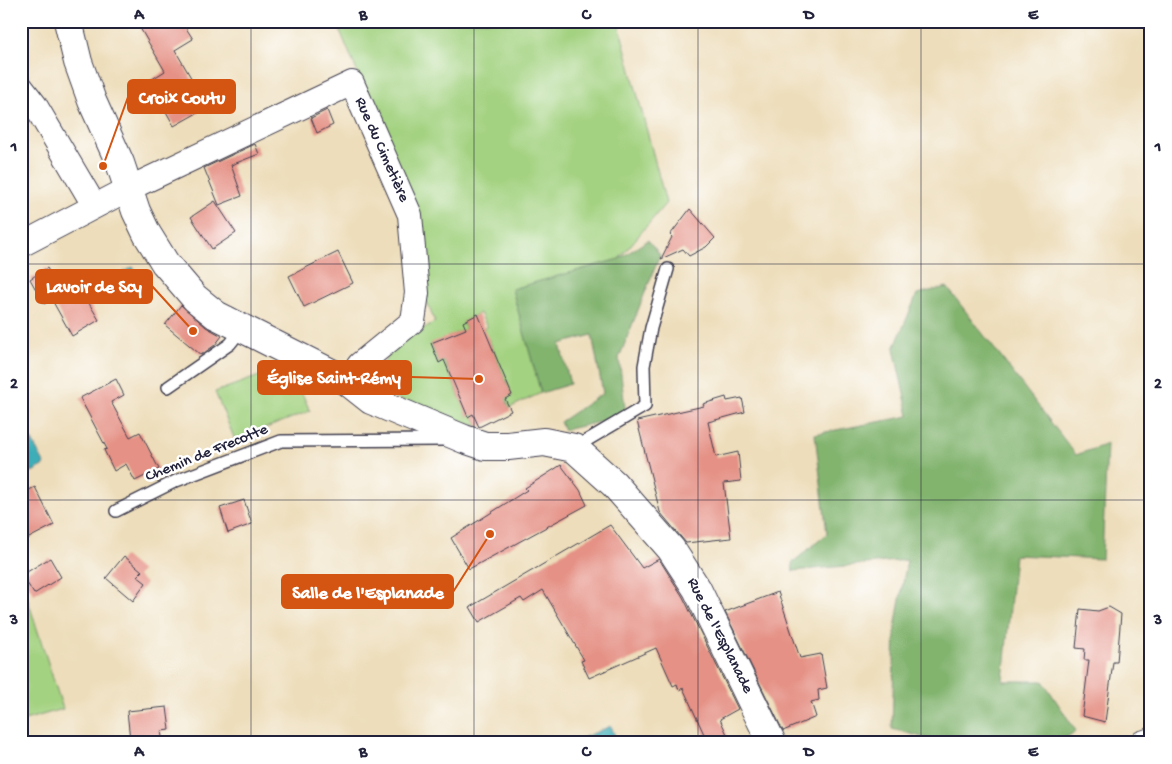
<svg xmlns="http://www.w3.org/2000/svg" width="1172" height="764" viewBox="0 0 1172 764" font-family="'Gochi Hand',sans-serif">
<style>
.green{fill:#a3d280;stroke:#627a5e}
.forest{fill:#82b46e;stroke:#526b54}
.water{fill:#3daeb7;stroke:#306879}
.building{fill:#e59185}
.lines{fill:none;stroke-linecap:round;stroke-linejoin:round}
.lane-casing{stroke:#403e4e;stroke-width:14}
.street-casing{stroke:#403e4e;stroke-width:26}
.secondary-casing{stroke:#403e4e;stroke-width:30}
.lane{stroke:#fff;stroke-width:11}
.street{stroke:#fff;stroke-width:24}
.secondary{stroke:#fff;stroke-width:28}
.grid{fill:none;stroke:#22223b;stroke-width:1;stroke-opacity:0.55}
.labels{text-anchor:middle;dominant-baseline:central;stroke-width:5;stroke-linejoin:round;paint-order:stroke}
.street-label{font-size:16px;fill:#22223b;stroke:#fff}
.leader{fill:none;stroke:#d45411;stroke-width:2}
.callout-dot{fill:#d45411;stroke:#fff;stroke-width:2}
.callout{fill:#d45411;stroke:#d45411;stroke-width:2}
.callout-label{font-size:18px;text-anchor:middle;font-weight:bold;fill:#fff}
.neatline{fill:none;stroke:#22223b;stroke-width:2}
.grid-label{font-size:16px;text-anchor:middle;font-weight:bold;fill:#22223b}
</style>
<rect width="100%" height="100%" fill="#fff"/>
<filter id="ink" filterUnits="userSpaceOnUse"><feTurbulence type="fractalNoise" baseFrequency=".02" numOctaves="2"/><feDisplacementMap in="SourceGraphic" scale="10" xChannelSelector="R" yChannelSelector="G"/><feConvolveMatrix kernelMatrix="1 2 1 2 8 2 1 2 1" color-interpolation-filters="sRGB"/></filter>
<filter id="wash" filterUnits="userSpaceOnUse"><feTurbulence type="fractalNoise" baseFrequency=".0096" numOctaves="4" result="noise"/><feDisplacementMap in="SourceGraphic" scale="20" xChannelSelector="R" yChannelSelector="G"/><feGaussianBlur stdDeviation="1.12" result="paint"/><feColorMatrix in="noise" values="0 0 0 0 0 0 0 0 0 0 0 0 0 0 0 0 0 1.4 0 .05"/><feComposite in="paint" operator="in"/></filter>
<g filter="url(#wash)">
<rect width="100%" height="100%" fill="#edddba"/>
<path class="green" d="M336,21H618L666,203L619,259L512,289L541,393L509,408L506,398L512,395L489,340L481,330L487,327L480,313L463,322L466,329L431,344L439,363L444,361L468,416L473,414L479,427C456,419 387,402 377,382C387,346 404,339 435,322L423,292L416,213Z
M291,369L310,411L235,440L215,392L276,370Z
M21,579L63,709L21,721Z"/>
<path class="forest" d="M648,240L660,255L619,358L626,416L564,430L560,422L603,393L592,335L560,344L570,384L541,393L512,289L619,259Z
M947,287L1076,455L1107,444L1102,559L1015,555L1003,681H1043L1076,731L1058,743H944L892,729L895,628L907,560L793,571L792,563L827,534L815,434L909,416L894,349L917,294Z"/>
<path class="water" d="M133,267L147,292L135,299L120,274Z
M31,439L45,465L32,472L21,452V444Z
M611,726L617,741L581,743L580,739Z"/>
<g id="blocks">
<path class="building" d="M136,21H178L181,26L184,25L193,39L175,50L208,107L174,126L149,81L165,71Z
M327,110L333,125L317,133L311,118Z
M255,144L259,154L231,165L242,196L219,205L204,168Z
M215,201L236,233L212,249L191,217Z
M690,209L715,238L706,247L689,256L683,249L661,259L672,237L670,235Z
M338,252L353,283L304,307L289,276Z
M47,268L57,285L63,281L68,290L78,285L99,320L72,336L52,300L44,304L30,279Z
M181,305L206,327L222,336L215,345L201,355L165,325Z
M478,314L512,395L505,399L511,411L479,427L473,414L468,417L444,360L439,363L431,343L466,329L463,322Z
M116,379L124,395L111,402L130,437L140,432L159,469L135,481L126,464L114,471L104,450L107,449L80,398Z
M726,397L727,401L742,398L745,412L708,422L716,457L738,452L741,481L724,483L731,538L686,543L660,512L637,421L704,406L703,404Z
M561,465L580,490L587,505L469,569L451,538L527,490L525,488Z
M35,487L54,525L27,539L21,527V494Z
M244,500L252,524L228,533L220,508Z
M610,525L642,568L659,559L683,597L738,709L720,719L731,743H708L683,688L679,690L677,684L673,686L656,648L589,678L581,661L584,660L543,590L524,602L521,598L479,622L470,607Z
M124,556L142,571L137,576L146,583L133,601L106,578Z
M50,558L61,577L34,594L22,575Z
M778,592L800,658L821,654L827,688L818,690L819,700L811,702L816,717L783,731L725,612Z
M1109,607L1121,614L1117,662H1113L1105,722L1082,716L1089,660H1084L1085,649L1076,648L1080,609L1098,611Z
M167,707L170,730L161,731L163,743H133V739H130L127,711Z"/>
</g>
</g>
<g filter="url(#ink)">
<use href="#blocks" fill-opacity="0" stroke="#403e4e" stroke-width="1"/>
<g class="lines">
<g class="lane-casing">
<path id="lane" d="M168,387L230,344L242,329
M574,448L645,406L644,366L651,328L668,269
M116,511L176,481L281,441L445,440"/>
</g>
<g class="street-casing">
<path id="street" d="M21,87L35,105L94,205
M21,245L128,189L352,83L410,215L417,293L413,321L360,364L347,381
M1142,743L1151,740"/>
</g>
<g class="secondary-casing">
<path id="secondary" d="M68,21L78,62L92,101L120,163L136,211L147,234L165,263L195,298L216,315L347,381L371,400L464,439L485,446H508L544,442L574,448L614,484L671,549L697,589L772,743"/>
</g>
<use href="#lane" class="lane"/>
<use href="#street" class="street"/>
<use href="#secondary" class="secondary"/>
</g>
</g>
<path class="grid" d="M251,21V743M474,21V743M698,21V743M921,21V743M21,264H1151M21,500H1151"/>
<g class="labels">
<g class="street-label">
<text transform="translate(381 150) rotate(66)">Rue du Cimetière</text>
<text transform="translate(207 454) rotate(-22)">Chemin de Frecotte</text>
<text transform="translate(719 636) rotate(63)">Rue de l'Esplanade</text>
</g>
</g>
<path class="leader" d="M103 166L128 97M193 331L152 286M479 379L411 377M490 534L453 592"/>
<g class="callout-dot">
<circle cx="103" cy="166" r="5"/>
<circle cx="193" cy="331" r="5"/>
<circle cx="479" cy="379" r="5"/>
<circle cx="490" cy="534" r="5"/>
</g>
<g class="callout">
<rect x="128" y="80" width="107" height="33" rx="5"/>
<rect x="36" y="270" width="116" height="33" rx="5"/>
<rect x="258" y="361" width="153" height="33" rx="5"/>
<rect x="282" y="575" width="171" height="33" rx="5"/>
</g>
<g class="callout-label">
<text x="182" y="103">Croix Coutu</text>
<text x="94" y="292">Lavoir de Scy</text>
<text x="334" y="383">Église Saint-Rémy</text>
<text x="368" y="598">Salle de l'Esplanade</text>
</g>
<rect width="1172" height="764" fill="none" stroke="#fff" stroke-width="55"/>
<rect x="28" y="28" width="1116" height="708" class="neatline"/>
<g class="grid-label">
<text x="139" y="19">A</text>
<text x="363" y="19">B</text>
<text x="586" y="19">C</text>
<text x="809" y="19">D</text>
<text x="1033" y="19">E</text>
<text x="14" y="151">1</text>
<text x="1158" y="151">1</text>
<text x="14" y="388">2</text>
<text x="1158" y="388">2</text>
<text x="14" y="624">3</text>
<text x="1158" y="624">3</text>
<text x="139" y="756">A</text>
<text x="363" y="756">B</text>
<text x="586" y="756">C</text>
<text x="809" y="756">D</text>
<text x="1033" y="756">E</text>
</g>
</svg>
